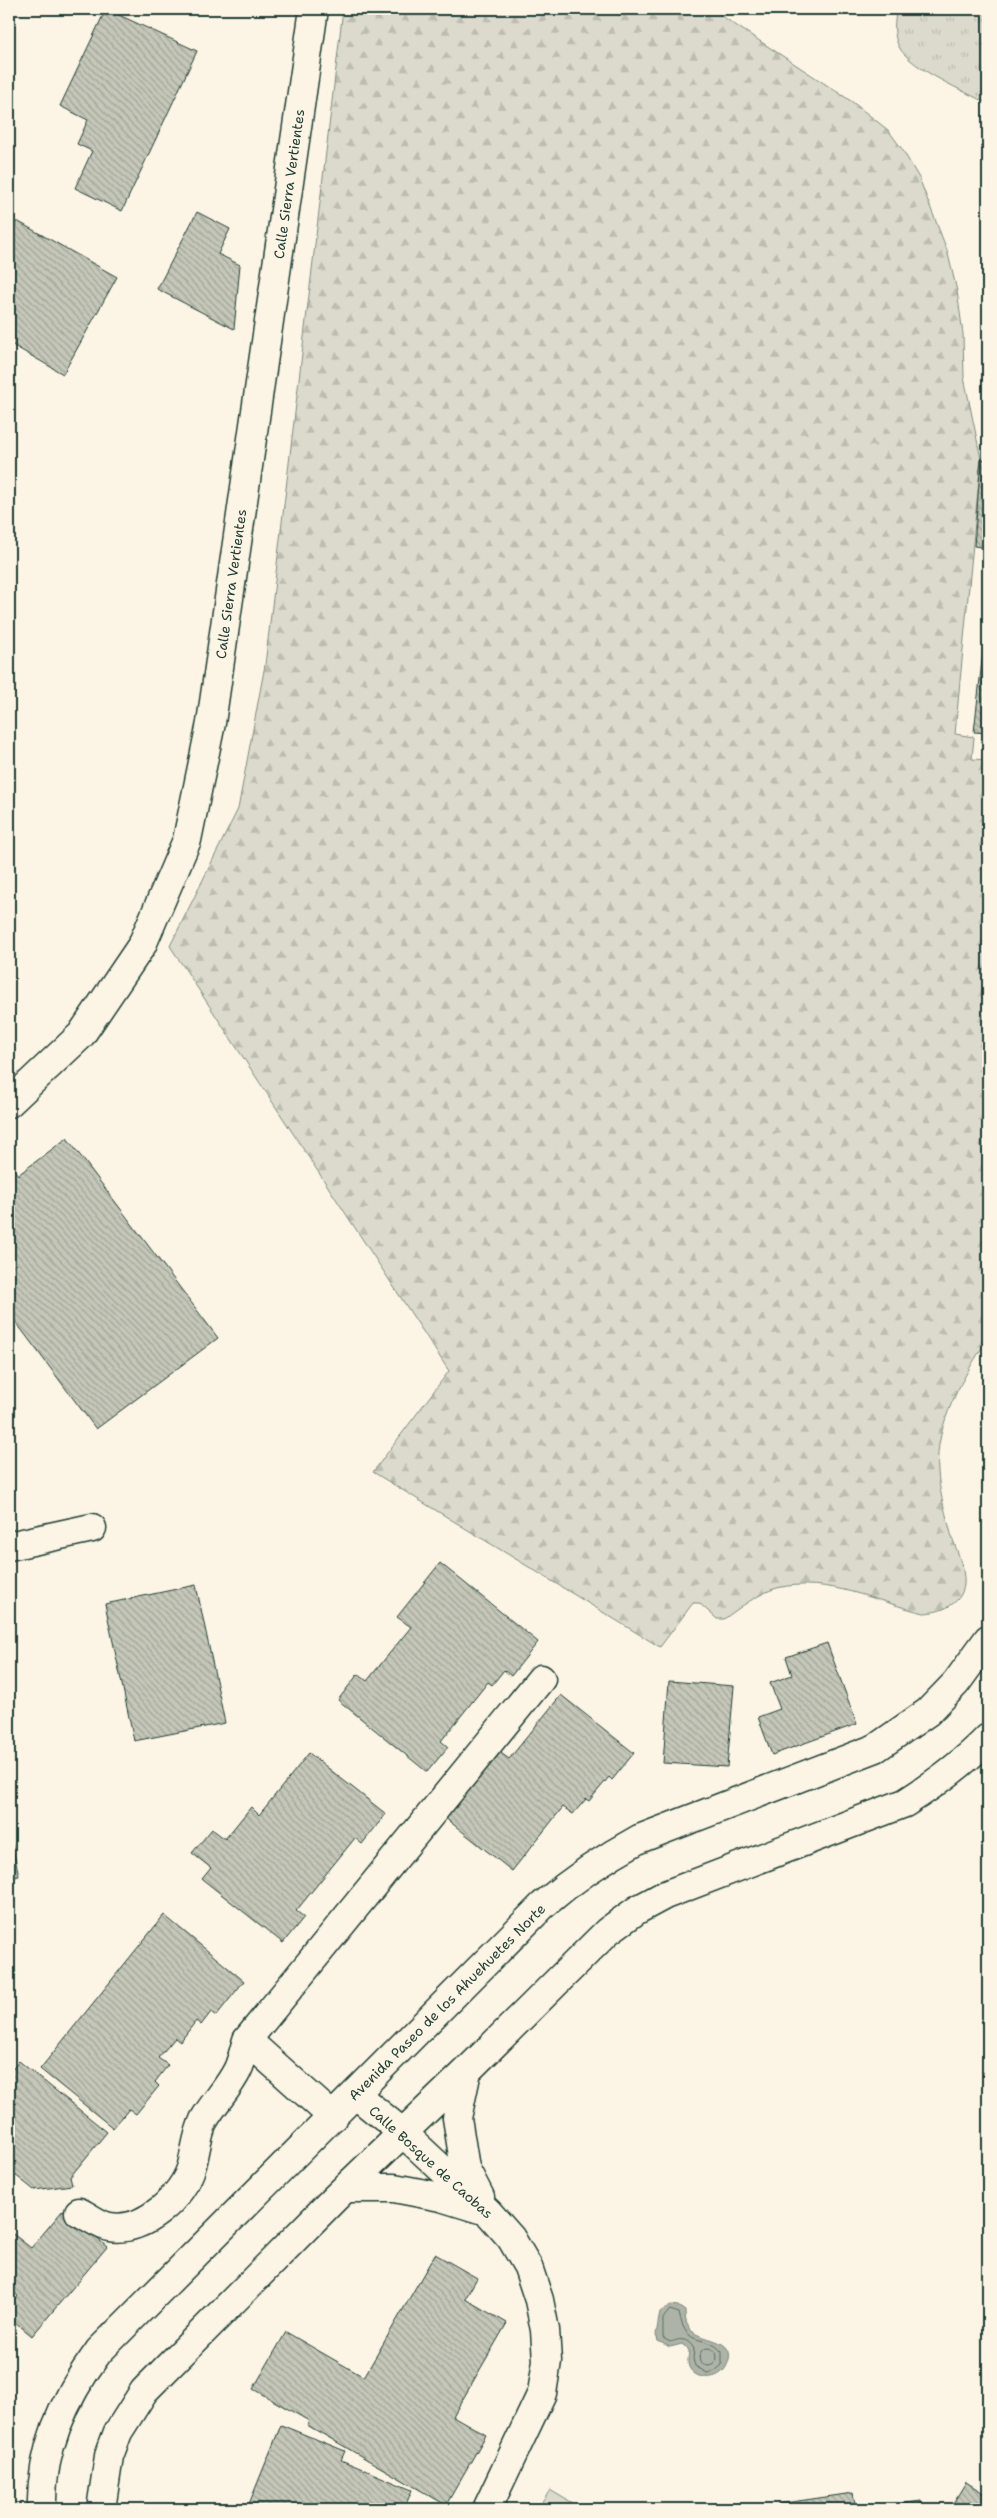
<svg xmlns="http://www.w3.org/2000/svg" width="997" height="2518" viewBox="0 0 997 2518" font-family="'Shantell Sans',sans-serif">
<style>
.grass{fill:url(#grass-tufts);stroke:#7e8c80}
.forest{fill:url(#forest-firs);stroke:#7e8c80}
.garden{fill:#dcdacc;stroke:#7e8c80}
.water{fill:#aeb3a7;stroke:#758479}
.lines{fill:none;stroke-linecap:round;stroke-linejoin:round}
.shore{stroke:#586c62;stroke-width:1}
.building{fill:url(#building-back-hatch);stroke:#1f3d34}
.minor-casing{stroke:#1f3d34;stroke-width:31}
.minor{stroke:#fcf5e5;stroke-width:28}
.labels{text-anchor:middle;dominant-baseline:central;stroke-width:5;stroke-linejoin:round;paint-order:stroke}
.street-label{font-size:14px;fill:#1f3d34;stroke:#fcf5e5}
</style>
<defs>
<pattern id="grass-tufts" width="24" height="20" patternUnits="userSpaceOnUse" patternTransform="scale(1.25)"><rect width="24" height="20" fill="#dcdacc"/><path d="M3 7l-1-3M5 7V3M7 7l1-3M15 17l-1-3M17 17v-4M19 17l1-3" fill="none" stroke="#bcbcb0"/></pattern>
<pattern id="forest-firs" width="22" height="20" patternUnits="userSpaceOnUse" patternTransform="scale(1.25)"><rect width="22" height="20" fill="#dcdacc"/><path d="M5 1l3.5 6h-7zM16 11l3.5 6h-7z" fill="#bcbcb0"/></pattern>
<pattern id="building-back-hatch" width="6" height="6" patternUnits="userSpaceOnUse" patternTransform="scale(1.25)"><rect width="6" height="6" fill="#c5c7b9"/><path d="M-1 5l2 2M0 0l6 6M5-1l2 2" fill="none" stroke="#9fa397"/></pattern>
</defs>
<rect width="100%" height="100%" fill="#fcf5e5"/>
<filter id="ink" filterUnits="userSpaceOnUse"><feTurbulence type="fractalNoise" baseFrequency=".02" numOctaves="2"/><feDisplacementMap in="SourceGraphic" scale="10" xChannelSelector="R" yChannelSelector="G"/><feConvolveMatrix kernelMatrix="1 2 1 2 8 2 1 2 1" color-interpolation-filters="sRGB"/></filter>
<g filter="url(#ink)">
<path class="grass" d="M897,9H988V104C965,91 912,70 899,47C893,35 894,21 897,9Z"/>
<path class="forest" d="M343,9H711L851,101L888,130L902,149L919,178L947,250L957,291L963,334L964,377L981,459L955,734L974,737L972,759L988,760V1338C964,1376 934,1424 938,1471C939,1489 944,1508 949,1526C953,1545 966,1566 964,1585C961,1605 941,1612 924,1613C877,1602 827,1576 777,1588C759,1593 739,1608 724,1619H717L699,1603H693L660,1647L373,1472L449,1371L170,946L238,809L265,665Z"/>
<path class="garden" d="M550,2490L582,2509H538Z"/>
<path class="water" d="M670,2305L678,2306L685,2311C685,2319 686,2326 693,2332C704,2341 741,2339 726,2367C719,2380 698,2381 690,2369C686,2362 689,2356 689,2350L682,2344L670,2347L658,2341L656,2335L660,2312Z"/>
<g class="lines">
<path class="shore" d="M670,2310L679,2313C687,2351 705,2332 722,2352V2365L715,2371L707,2373L695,2366L693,2359L694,2349C688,2338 681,2338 670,2342L663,2338V2319Z
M699 2357a9 9 0 1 1 18 0a9 9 0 1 1-18 0Z"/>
</g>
<path class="building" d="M106,9L197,51L122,211L75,188L92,151L77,144L88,120L60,106Z
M197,212L230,229L218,254L240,265L234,329L157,289Z
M17,221L117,277L63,374L9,343V236Z
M981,459L988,460V548L974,546Z
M988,607V733L974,732Z
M67,1138L218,1338L96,1429L9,1313V1163L18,1175Z
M440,1563L538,1642L511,1676L504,1670L492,1685L488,1682L441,1741L448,1747L427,1772L338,1700L358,1674L367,1681L411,1627L397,1617Z
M196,1585L225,1723L134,1741L105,1604Z
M827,1643L857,1724L772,1755L758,1717L780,1709L770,1683L792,1675L786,1657Z
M669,1681L734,1686L727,1767L663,1763Z
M561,1695L634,1753L612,1780L609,1777L589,1801L586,1799L573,1814L563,1807L512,1871L444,1817L498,1751L509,1759Z
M309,1753L386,1814L362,1844L355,1838L296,1911L304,1917L283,1943L202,1879L211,1868L192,1853L212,1829L225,1839L251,1807L259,1815Z
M9,1830L19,1876L9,1878Z
M164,1915L244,1981L216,2016L211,2012L201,2025L196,2021L180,2042L175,2038L158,2058L168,2065L155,2082L159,2086L136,2114L129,2109L113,2128L40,2069Z
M19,2061L107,2132L70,2177L72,2185L34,2190L9,2170V2073Z
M63,2210L107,2247L32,2336L9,2317V2307L18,2296L9,2287V2239L13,2234L31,2248Z
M435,2254L477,2278L465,2299L507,2323L453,2416L486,2435L446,2505L307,2425L309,2421L253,2389L286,2332L364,2377Z
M281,2425L345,2451L341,2460L412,2490L404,2509H247Z
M966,2482L988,2496V2509H922L952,2505Z
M853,2493L856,2509H779L778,2504Z
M921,2501L922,2509H864Z"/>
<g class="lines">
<g class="minor-casing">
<path id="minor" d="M9,1103L81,1035L142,945L187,840L211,723L314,9
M9,1546L92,1528
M467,2071L457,2118L465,2168L480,2197
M355,2094L403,2133L488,2212L511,2238L528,2267L539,2300L545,2330L547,2361L542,2393L487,2509
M333,2117L247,2040L541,1679
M346,2188H394L441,2197L480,2209
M79,2212C88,2216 100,2226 110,2227C144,2233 184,2196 192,2165C196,2150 197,2135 204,2120C214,2102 229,2088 238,2069C242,2060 244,2050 247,2040
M42,2509C40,2450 64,2398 99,2351L543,1905C573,1879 604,1858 639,1839L876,1748L928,1712L956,1683L988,1639
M101,2509L109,2456L118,2432L144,2391L336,2197L467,2071L608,1931L637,1910L665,1895L905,1803C935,1784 963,1764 988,1738"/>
</g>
<use href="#minor" class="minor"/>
</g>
</g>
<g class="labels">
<g class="street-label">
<text transform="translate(289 184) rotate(-82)">Calle Sierra Vertientes</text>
<text transform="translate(231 584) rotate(-82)">Calle Sierra Vertientes</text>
<text transform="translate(447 2002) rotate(-45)">Avenida Paseo de los Ahuehuetes Norte</text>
<text transform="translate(431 2162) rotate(42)">Calle Bosque de Caobas</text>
</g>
</g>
<rect width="997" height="2518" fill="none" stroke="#fcf5e5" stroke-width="30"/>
<rect x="15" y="15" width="967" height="2488" fill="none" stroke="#1f3d34" stroke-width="2" filter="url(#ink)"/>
</svg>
